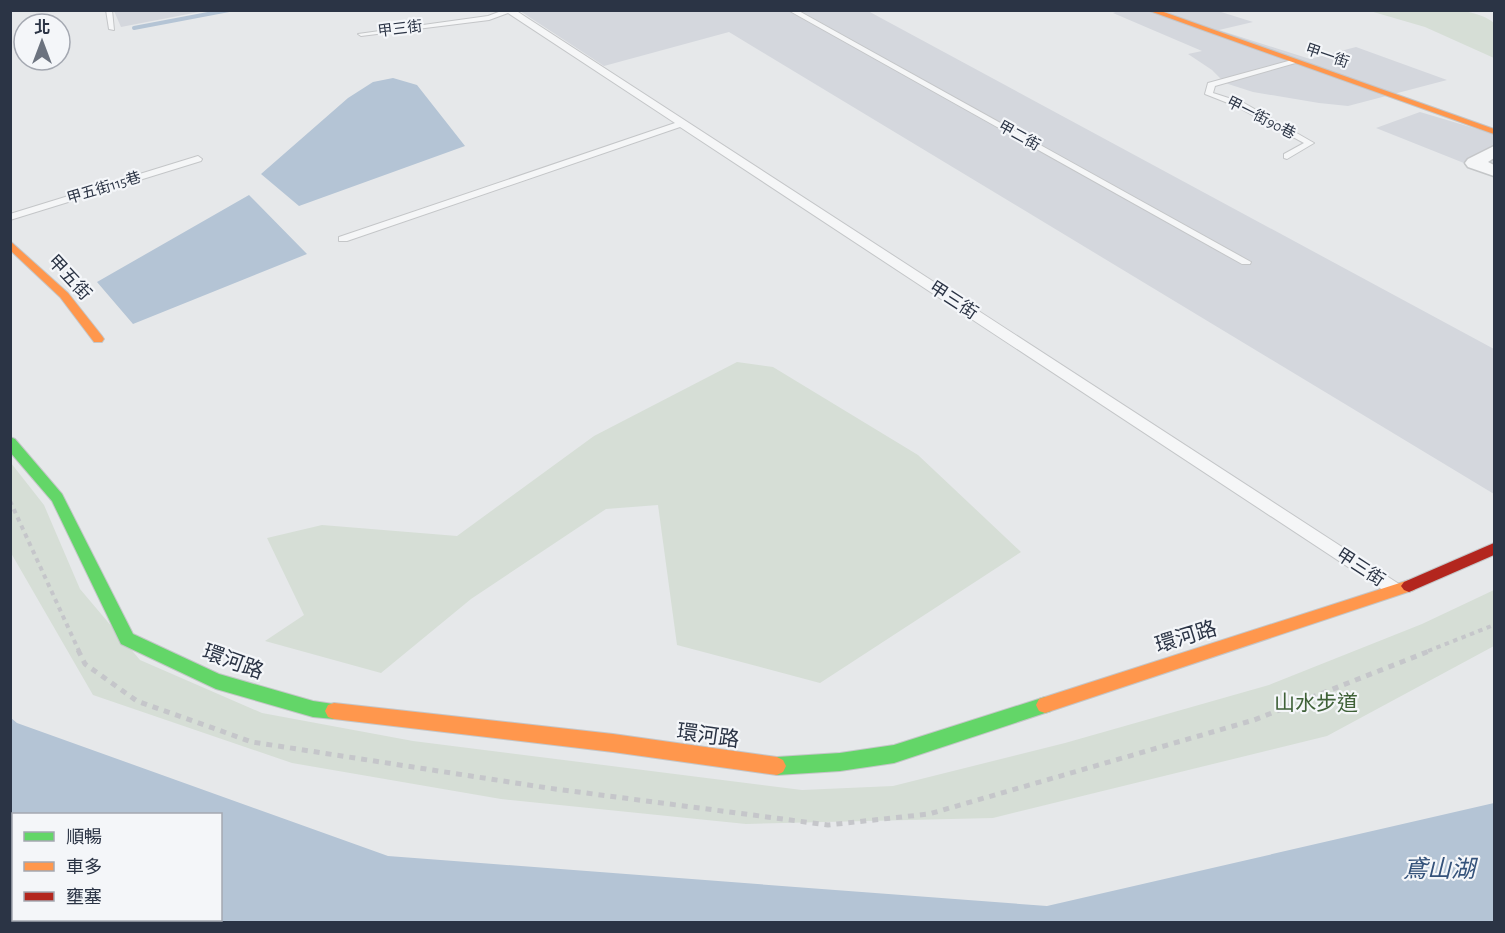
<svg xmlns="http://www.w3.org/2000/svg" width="1505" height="933" viewBox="0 0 1505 933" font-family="'Alegreya Sans','Noto Sans TC',sans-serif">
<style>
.built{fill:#d4d7dd}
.green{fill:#d6ded6}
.water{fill:#b4c4d5;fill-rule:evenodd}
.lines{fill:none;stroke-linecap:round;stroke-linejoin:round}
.stream{stroke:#b4c4d5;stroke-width:4}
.lane-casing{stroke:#c4c6c8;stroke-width:2}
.street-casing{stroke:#c4c6c8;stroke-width:3}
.fast-casing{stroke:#c4c6c8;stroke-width:2}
.slow-casing{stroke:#c4c6c8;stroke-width:2}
.jam-casing{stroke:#c4c6c8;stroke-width:2}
.path-far1{stroke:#c5c6ca;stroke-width:4;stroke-dasharray:4.5 4.5;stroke-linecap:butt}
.path{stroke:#c5c6ca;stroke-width:5;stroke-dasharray:6 6;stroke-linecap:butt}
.lane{fill:#f5f6f7;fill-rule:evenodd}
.street{fill:#f5f6f7;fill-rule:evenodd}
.fast{fill:#63d668;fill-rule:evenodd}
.slow{fill:#ff974d;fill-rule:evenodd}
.jam{fill:#b3261e;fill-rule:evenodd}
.labels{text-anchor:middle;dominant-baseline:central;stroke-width:4.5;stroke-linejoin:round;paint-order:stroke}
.far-street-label{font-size:15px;fill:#2b3445;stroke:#f4f6f9}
.street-label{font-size:18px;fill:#2b3445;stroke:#f4f6f9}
.near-street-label{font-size:21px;fill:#2b3445;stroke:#f4f6f9}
.near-park-label{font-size:21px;fill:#3f6138;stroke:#f4f6f9}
.near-water-label{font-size:24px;font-style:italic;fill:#34527a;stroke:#f4f6f9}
</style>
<rect width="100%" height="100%" fill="#e6e8ea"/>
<path class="built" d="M1122,10L1218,11L1253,22L1219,30L1310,59L1356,47L1447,80L1348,106L1319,103L1253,92L1225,83L1212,70L1188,54L1202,51L1113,13Z
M114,11H204L121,27Z
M520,11H868L1494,349V494L729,32L604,66Z
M1420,112L1494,134V175L1376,128Z"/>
<path class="green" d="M1370,11C1401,10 1471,2 1494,23V58L1425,27Z
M737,362L773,367L918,455L1021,552L820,683L677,645L658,505L606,509L471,599L381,673L265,641L304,615L267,538L322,525L457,536L594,436Z
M11,463L44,505L80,589L140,660L262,713L413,741L802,790L893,786L1065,743L1269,685L1422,624L1494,590V646L1327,736L993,818L746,824L501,799L292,763L93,695L11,553Z"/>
<path class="water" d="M393,78L417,85L465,146L299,206L261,174L348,98L373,82Z
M249,195L307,254L133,324L97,282Z
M11,718L17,723L388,856L1047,906L1494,803V922H11ZM14,814H220V920H14Z"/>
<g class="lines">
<path class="stream" d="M134,28L229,10"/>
<g class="lane-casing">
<path id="lane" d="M106,10H112L114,30L109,29Z
M504,10H515L1399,584L1402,589L1399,594L1394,595L1389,594L680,127L347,241H339V237L675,123L508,13L489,20L361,36L358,34L488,16Z
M788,10H797L1251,262L1250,264H1242Z
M1292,60L1299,62L1215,86L1213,93L1244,103L1314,143L1287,159L1284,158V154L1304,143L1238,107L1205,94L1208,83Z
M198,156L202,159L201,161L10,220V214Z"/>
</g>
<g class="street-casing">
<path id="street" d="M1494,146V158L1488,162L1494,165V176L1468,167L1465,163L1468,159Z"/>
</g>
<g class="fast-casing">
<path id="fast" d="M10,437L15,439L62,494L133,634L219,674L313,701L340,705L343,711L340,717L334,719L313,717L216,689L121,644L52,501L10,452Z
M1045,697L1051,699L1054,705L1051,711L894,763L840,771L777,775L771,772L768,766L771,760L777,757L840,753L894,745Z"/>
</g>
<g class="slow-casing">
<path id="slow" d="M1147,10H1158L1494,129V134Z
M10,241L68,293L102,336L104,339L102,342H94L60,297L10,250Z
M1409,580L1414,582L1417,586L1414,590L1045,713L1039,711L1036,705L1039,699L1045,697Z
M334,703L613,734L777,757L783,760L786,766L783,772L777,775L613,752L334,719L328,717L325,711L328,705Z"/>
</g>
<g class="jam-casing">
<path id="jam" d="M1494,543V555L1409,592L1404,590L1401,586L1404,582Z"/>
</g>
<path class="path-far1" d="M10,501L79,651
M1428,651L1494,625"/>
<path class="path" d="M78,650L85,664L137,701L252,742L548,788L828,825L929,814L1254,720L1432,650"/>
<use href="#lane" class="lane"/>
<use href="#street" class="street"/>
<use href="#fast" class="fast"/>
<use href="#slow" class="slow"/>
<use href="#jam" class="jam"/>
</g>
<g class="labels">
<g class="far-street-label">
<text transform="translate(400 29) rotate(-7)">甲三街</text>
<text transform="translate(1327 56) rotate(19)">甲一街</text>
<text transform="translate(1261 118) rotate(27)">甲一街90巷</text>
<text transform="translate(1019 136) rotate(29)">甲二街</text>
<text transform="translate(104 188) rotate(-17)">甲五街115巷</text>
</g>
<g class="street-label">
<text transform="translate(69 278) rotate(47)">甲五街</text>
<text transform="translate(953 301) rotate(33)">甲三街</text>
<text transform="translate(1360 568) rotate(33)">甲三街</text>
</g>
<g class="near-street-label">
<text transform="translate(1186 637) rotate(-17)">環河路</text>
<text transform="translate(233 662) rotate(20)">環河路</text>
<text transform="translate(708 736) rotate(8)">環河路</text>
</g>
<g class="near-park-label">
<text x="1316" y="703">山水步道</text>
</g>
<g class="near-water-label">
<text x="1439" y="870">鳶山湖</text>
</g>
</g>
<rect width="1505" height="933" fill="none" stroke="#2b3445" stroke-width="24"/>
<rect x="12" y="813" width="210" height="108" fill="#f4f6f9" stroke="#a4a8b1" stroke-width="1.5"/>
<rect x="24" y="832" width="30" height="9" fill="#63d668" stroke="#a4a8b1" stroke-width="1.5"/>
<text x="66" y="843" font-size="18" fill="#2b3445">順暢</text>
<rect x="24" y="862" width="30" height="9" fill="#ff974d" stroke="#a4a8b1" stroke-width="1.5"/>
<text x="66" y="873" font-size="18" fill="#2b3445">車多</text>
<rect x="24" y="892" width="30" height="9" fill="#b3261e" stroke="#a4a8b1" stroke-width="1.5"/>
<text x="66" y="903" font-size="18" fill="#2b3445">壅塞</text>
<g transform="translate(42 42)"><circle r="28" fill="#f4f6f9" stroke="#a4a8b1" stroke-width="1.5"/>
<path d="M0-4.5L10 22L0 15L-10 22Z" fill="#6c737f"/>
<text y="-9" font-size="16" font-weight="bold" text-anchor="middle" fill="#2b3445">北</text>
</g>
</svg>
